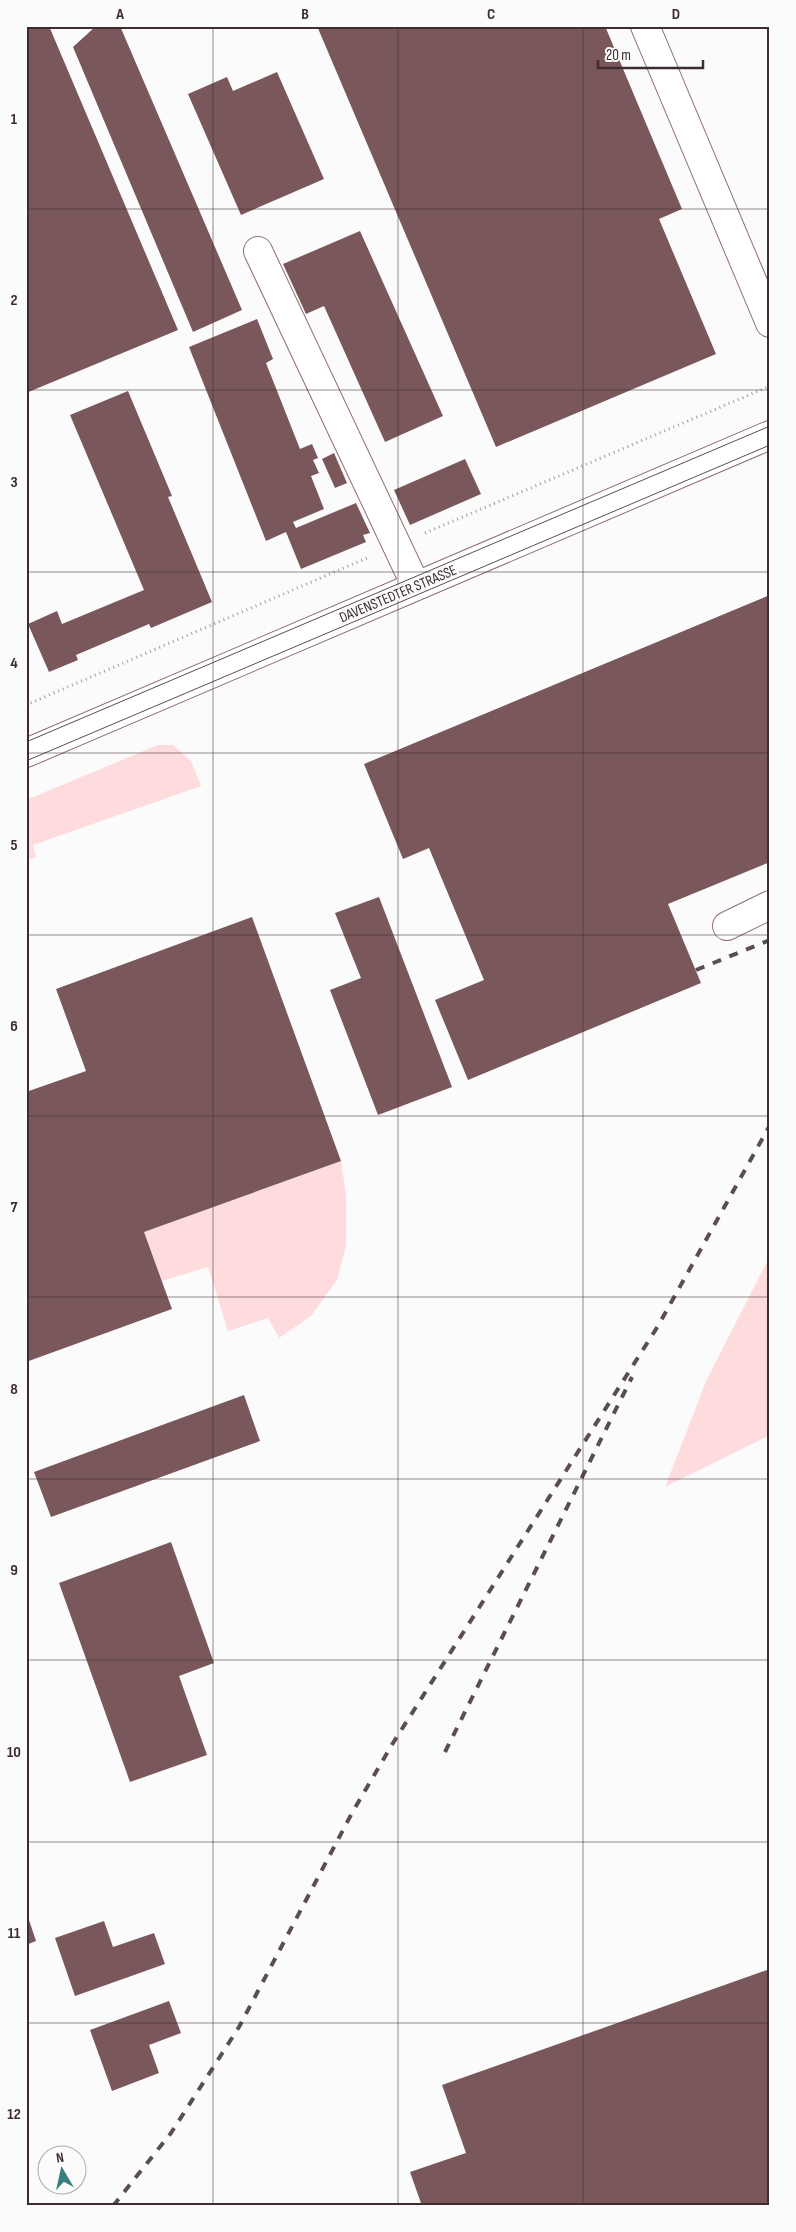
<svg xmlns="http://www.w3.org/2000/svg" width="796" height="2232" viewBox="0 0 796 2232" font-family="'Sofia Sans Condensed',sans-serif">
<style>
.green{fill:#fedcde}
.building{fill:#7a575a}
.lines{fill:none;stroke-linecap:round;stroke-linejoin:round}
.minor-casing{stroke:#926e71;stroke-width:30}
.path{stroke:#a19a9a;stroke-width:3;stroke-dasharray:1 4;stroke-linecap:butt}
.minor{stroke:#fff;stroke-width:28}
.tram{stroke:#5b4e4e;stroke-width:1}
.rail{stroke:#5b4e4e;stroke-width:4;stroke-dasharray:9 9;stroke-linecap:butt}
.grid{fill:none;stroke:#3d2d2e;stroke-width:1;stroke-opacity:0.55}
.labels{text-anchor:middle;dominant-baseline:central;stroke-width:5;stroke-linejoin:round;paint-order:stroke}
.street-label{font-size:15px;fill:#3d2d2e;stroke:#fbfbfb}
.neatline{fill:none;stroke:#3d2d2e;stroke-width:2}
.grid-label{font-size:16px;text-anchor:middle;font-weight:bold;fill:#3d2d2e}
</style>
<rect width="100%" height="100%" fill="#fbfbfb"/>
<path class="green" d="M158,745H173L191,761L201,786L33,845L36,857L26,861V800Z
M341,1161L346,1195V1246L337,1280L311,1316L279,1338L268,1318L228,1331L208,1267L162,1281L144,1232Z
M770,1256V1435L665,1487L707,1379Z"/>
<path class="building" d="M26,26H49L178,330L26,393Z
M96,26H120L242,310L193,332L73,47Z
M317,26H605L682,209L659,219L716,354L496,447Z
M277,72L324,179L241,215L188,94L227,77L233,91Z
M360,231L443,416L385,442L324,306L306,314L283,264Z
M257,319L273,359L266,363L300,449L312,444L318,458L313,460L319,473L311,476L324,509L293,522L296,528L356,503L370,533L363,535L366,542L301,569L286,532L266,541L189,347Z
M128,391L172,496L168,497L212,602L151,628L149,624L76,655L78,660L49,672L28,624L57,611L62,624L144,590L70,415Z
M334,453L347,483L335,488L322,459Z
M465,459L481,494L410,525L394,490Z
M770,595V862L668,904L701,983L468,1080L435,1000L484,980L429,848L403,859L364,764Z
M379,897L452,1087L378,1115L330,990L361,978L335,913Z
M252,917L341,1161L144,1232L172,1309L26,1362V1092L86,1071L56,989Z
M244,1395L260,1441L51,1517L34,1472Z
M171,1542L214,1663L179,1676L207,1755L130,1782L59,1583Z
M26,1911L36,1941L26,1945Z
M104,1921L113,1947L154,1933L165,1964L75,1996L55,1938Z
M770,1969V2206H422L410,2172L466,2153L442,2085Z
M169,2001L181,2033L149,2045L159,2073L112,2091L90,2030Z"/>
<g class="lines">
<g class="minor-casing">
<path id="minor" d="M645,26L770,323
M258,251L416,586
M26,753L770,435
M727,926L770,905"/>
</g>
<path class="path" d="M425,533L770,386
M26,705L367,558"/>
<use href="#minor" class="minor"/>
<path class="tram" d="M26,742L770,426
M26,761L770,445"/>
<path class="rail" d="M696,970L770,940
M445,1752L632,1377
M113,2206L171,2133L239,2027L352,1813L393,1743L658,1326L770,1125"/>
</g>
<path class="grid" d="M213,26V2206M398,26V2206M583,26V2206M26,209H770M26,390H770M26,572H770M26,753H770M26,935H770M26,1116H770M26,1297H770M26,1479H770M26,1660H770M26,1842H770M26,2023H770"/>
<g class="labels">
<g class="street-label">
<text transform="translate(398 594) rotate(-23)">DAVENSTEDTER STRASSE</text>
</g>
</g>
<rect width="796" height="2232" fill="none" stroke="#fbfbfb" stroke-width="55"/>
<g transform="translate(62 2170) rotate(351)"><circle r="24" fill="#fbfbfb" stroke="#afa9a9"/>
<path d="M0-4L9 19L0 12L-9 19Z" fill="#37807e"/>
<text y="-8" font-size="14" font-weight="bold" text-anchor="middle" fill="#3d2d2e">N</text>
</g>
<path d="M598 60v8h105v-8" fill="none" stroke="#3d2d2e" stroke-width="2.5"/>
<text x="606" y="60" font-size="15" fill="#3d2d2e" stroke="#fbfbfb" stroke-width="4" paint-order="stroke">20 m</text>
<rect x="28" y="28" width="740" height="2176" class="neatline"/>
<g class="grid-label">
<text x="120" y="19">A</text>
<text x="305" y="19">B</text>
<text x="491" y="19">C</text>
<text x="676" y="19">D</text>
<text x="14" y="124">1</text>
<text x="14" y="305">2</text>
<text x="14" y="487">3</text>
<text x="14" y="668">4</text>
<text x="14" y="850">5</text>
<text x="14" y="1031">6</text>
<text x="14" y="1212">7</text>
<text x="14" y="1394">8</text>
<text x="14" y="1575">9</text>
<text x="14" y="1757">10</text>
<text x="14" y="1938">11</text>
<text x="14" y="2119">12</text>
</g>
</svg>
